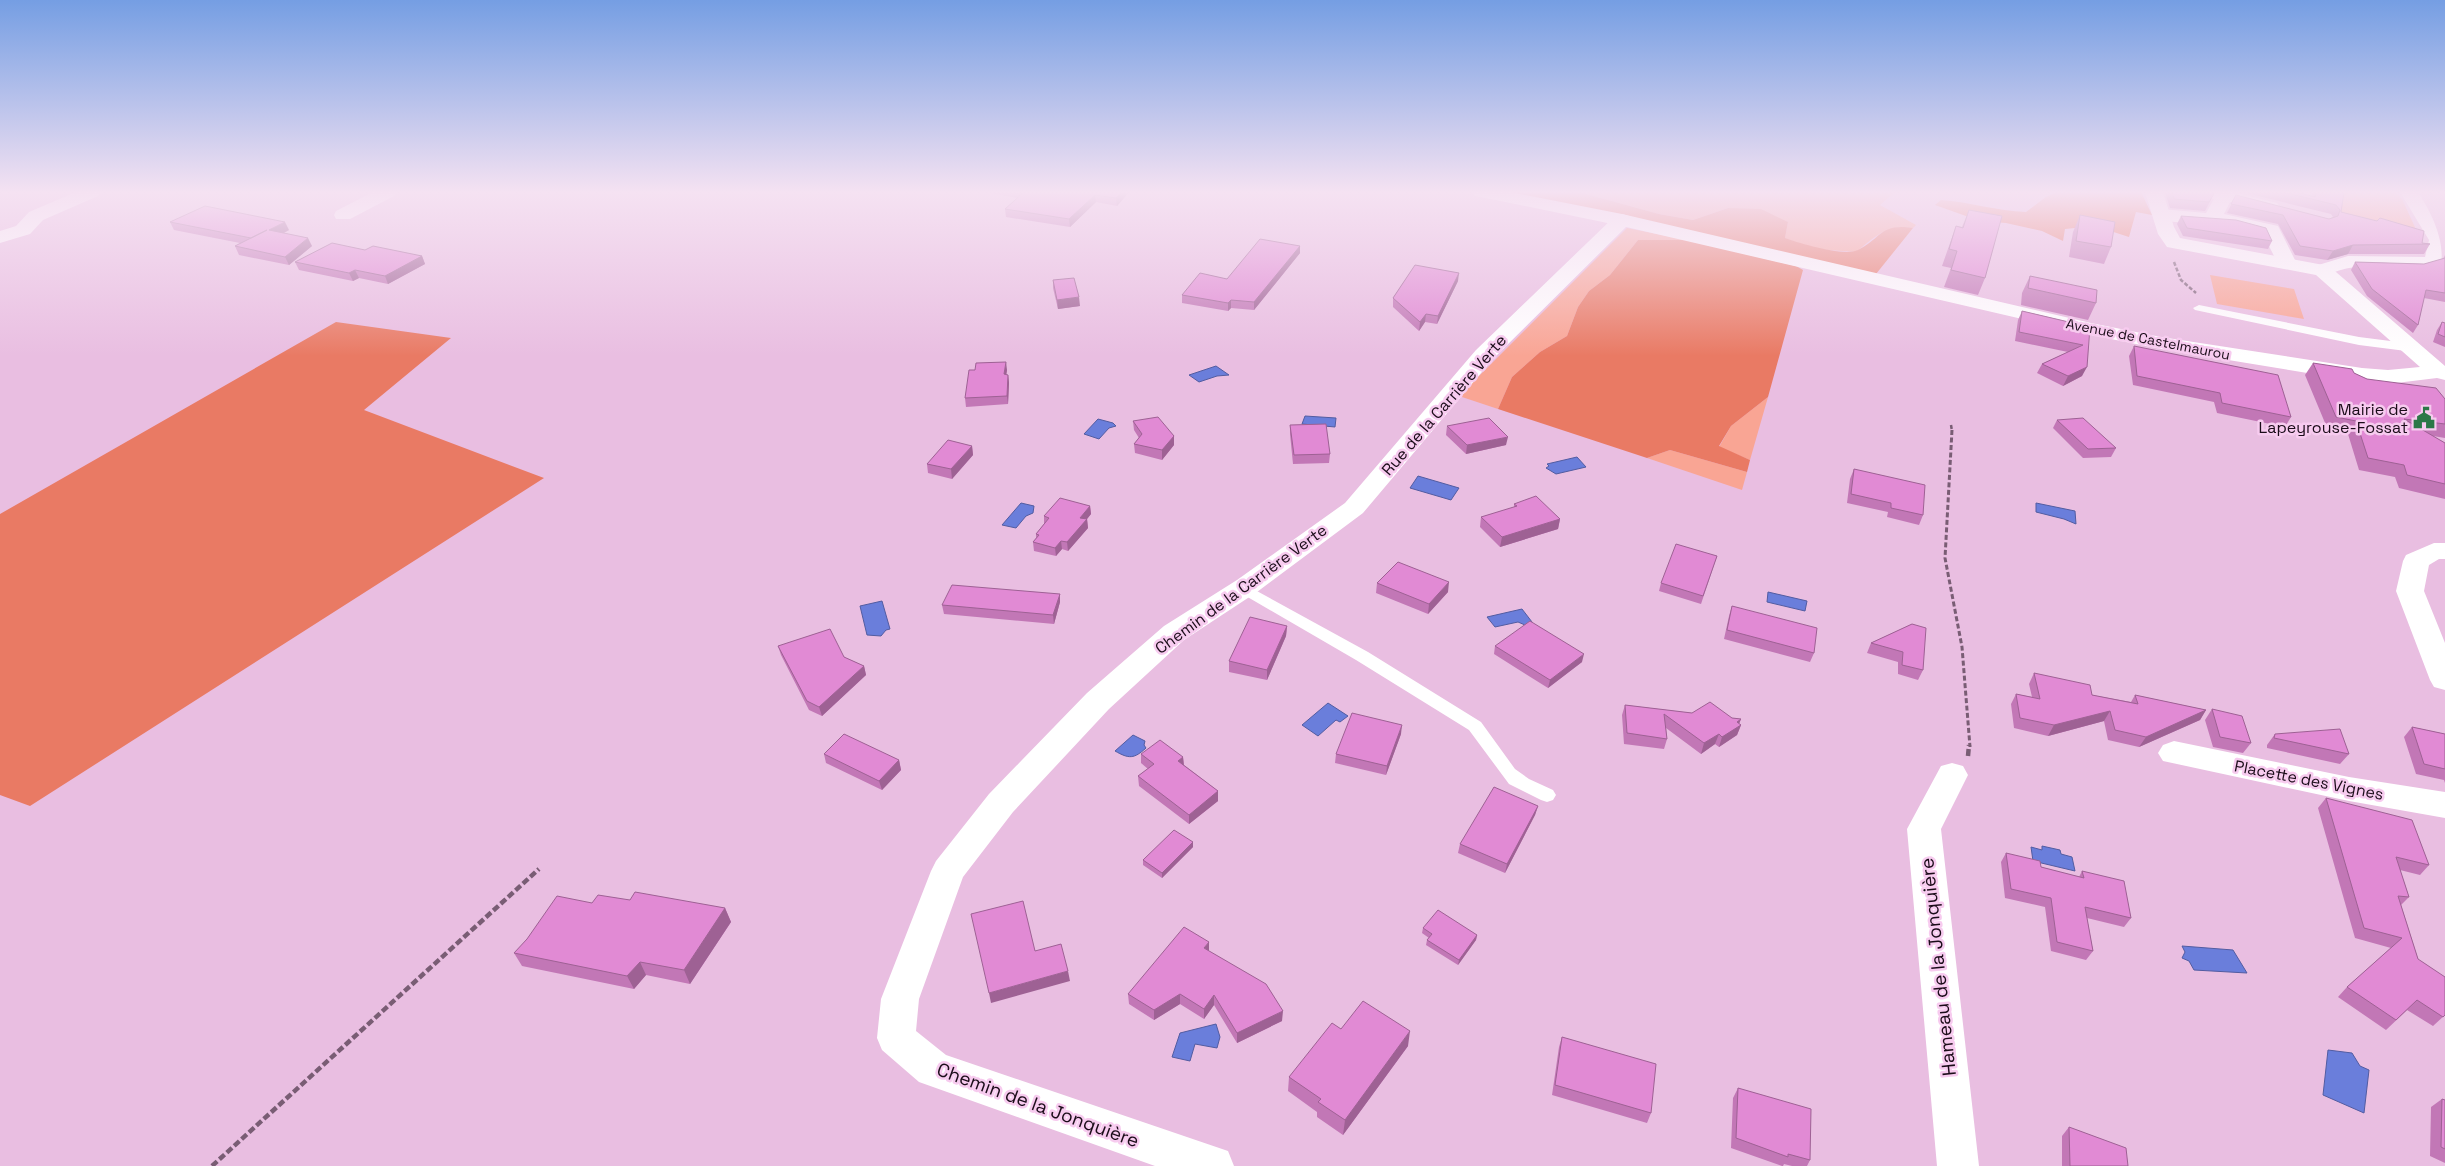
<svg xmlns="http://www.w3.org/2000/svg" width="2445" height="1166" viewBox="0 0 2445 1166" font-family="'Space Grotesk',sans-serif">
<style>
.green{fill:#f9a594}
.forest{fill:#e97a64}
.water{fill:#6a7edb;stroke:#525ca1}
.lines{fill:none;stroke-linecap:round;stroke-linejoin:round}
.path-far2{stroke:#795d74;stroke-width:2.5;stroke-dasharray:4 2;stroke-linecap:butt}
.path-far1{stroke:#795d74;stroke-width:3;stroke-dasharray:5 2.5;stroke-linecap:butt}
.path{stroke:#795d74;stroke-width:4.5;stroke-dasharray:7 3;stroke-linecap:butt}
.lane{fill:#fff;fill-rule:evenodd}
.street{fill:#fff;fill-rule:evenodd}
.secondary{fill:#fff;fill-rule:evenodd}
.wall{fill:#c277b6}
.shaded-wall{fill:#9e6194}
.building{fill:#e18ad4;stroke:#9e6194}
.labels{text-anchor:middle;dominant-baseline:central;stroke-width:5;stroke-linejoin:round;paint-order:stroke}
.far-street-label{font-size:14px;fill:#1b0c19;stroke:#f7cbef}
.street-label{font-size:16px;fill:#1b0c19;stroke:#f7cbef}
.poi-label{font-size:16px;fill:#1b0c19;stroke:#f7cbef;text-anchor:end}
.near-street-label{font-size:19px;fill:#1b0c19;stroke:#f7cbef}
</style>
<rect width="100%" height="100%" fill="#e9bee1"/>
<path class="green" d="M1579,192H1895L1880,205L1916,225L1913,228C1887,224 1876,236 1856,252L1814,249L1785,238L1788,222L1728,208L1693,220L1659,214Z
M2327,192H2395L2402,199L2419,236L2336,219Z
M1627,228L1687,240H1638L1610,275L1589,291L1578,307L1567,336L1540,352L1512,377L1498,409L1459,396Z
M2210,275L2294,289L2304,319L2217,304Z
M1768,397L1750,460L1719,447L1731,426Z
M1670,450L1747,472L1742,490L1647,458Z"/>
<path class="forest" d="M1504,192H1579L1659,214L1693,220L1728,208L1761,209L1788,222L1785,238C1799,243 1844,257 1858,250C1882,238 1880,223 1913,228L1876,274Z
M2057,192H2141L2152,215L2136,212L2129,237L2095,226L2065,229L2063,241L2042,231L2006,223L1980,221L1935,205L1941,200C1970,202 1997,211 2026,212L2046,197Z
M1638,240H1687L1796,266L1803,270L1768,397L1731,426L1719,446L1750,460L1747,472L1670,450L1647,458L1498,409L1512,377L1540,352L1567,336L1578,307L1589,291L1610,275Z
M336,322L451,338L364,410L544,478L30,806L0,795V514Z"/>
<path class="water" d="M1216,366L1229,375L1217,376L1199,382L1189,375Z
M1305,416L1336,418L1335,427L1302,424Z
M1098,419L1113,423L1116,426L1109,428L1099,439L1084,434Z
M1577,457L1586,467L1556,474L1546,468L1549,466L1547,464Z
M1418,476L1459,488L1451,500L1410,488Z
M1021,503L1034,506L1033,513L1026,516L1016,528L1002,525Z
M2036,503L2075,511L2076,524L2064,519L2036,512Z
M1768,592L1807,601L1805,611L1767,602Z
M882,601L890,629L886,630L881,636L867,635L860,606Z
M1522,609L1532,622L1525,625L1518,622L1495,627L1487,617Z
M1328,703L1348,716L1340,722L1336,720L1318,736L1302,725Z
M1133,735L1145,741L1144,745L1146,748C1134,759 1129,759 1115,751Z
M2042,846L2060,850L2061,854L2072,857L2075,871L2033,861L2031,847L2042,850Z
M2182,946L2233,950L2247,973L2194,970L2189,961L2182,958L2185,952Z
M1216,1024L1220,1037L1217,1048L1195,1044L1190,1061L1172,1057L1180,1033Z
M2328,1050L2352,1053L2360,1066L2369,1070L2364,1113L2323,1095Z"/>
<g class="lines">
<path class="path-far2" d="M2174,262L2181,280L2196,293
M1951,425L1952,431"/>
<path class="path-far1" d="M1952,430L1945,558L1962,647L1970,747"/>
<path class="path" d="M1968,756L1969,745
M212,1166L539,869"/>
<path class="lane" d="M2199,305L2359,337L2414,344L2420,348L2414,352L2359,345L2195,310L2193,308Z
M1244,584L1368,652L1481,722L1515,769L1529,779L1553,790L1556,795L1553,800L1547,802L1541,800L1509,784L1469,730L1356,660L1239,592L1236,589L1239,586Z"/>
<path class="street" d="M76,192H101L98,196L43,220L30,234L0,243V231L16,226L29,212Z
M373,192H397L394,196L350,219H336L334,215L336,211Z
M2200,192H2233L2277,203L2280,207L2277,211L2271,212L2230,202L2224,214L2278,226L2296,262L2293,266L2286,268L2279,266L2263,234L2232,226L2162,221L2155,219L2153,215L2155,211L2162,209L2206,213L2214,199L2203,196Z
M2400,192H2418C2431,212 2445,240 2441,264C2412,277 2379,263 2349,268C2337,270 2327,277 2315,274L2312,270L2315,266L2348,256L2425,257L2429,240Z
M1622,214L1629,216L1631,220L1629,224L1492,360L1363,513L1257,592L1184,640L1109,709L1013,812L963,877L919,999L916,1031L946,1055L1228,1151L1234,1166H1155L919,1082L882,1050L877,1038L881,999L931,871L936,861L989,794L1087,693L1164,626L1237,580L1345,503L1476,350L1615,216Z
M2434,543H2445V559H2439L2429,565L2424,591L2445,643V690L2434,687L2430,680L2396,591L2403,561L2406,555Z
M2174,741L2349,777L2445,792V818L2349,801L2163,761L2158,753L2163,745Z
M1952,763L1963,766L1968,775L1941,829L1979,1166H1937L1907,829L1941,766Z"/>
<path class="secondary" d="M1472,192H1510L1622,214L2091,323L2161,337L2362,368L2388,370L2420,367L2316,275L2167,247L2158,234L2145,192H2163L2174,227L2180,238L2329,266L2445,366V380L2437,378L2388,384L2362,382L2161,349L2091,335L1622,226L1481,197L1475,196Z"/>
</g>
<path class="wall" d="M984,192H1129L1117,206L1096,202L1070,227L1006,217L1005,209L1018,198Z
M2165,192H2215L2205,211L2170,208Z
M2242,192H2296L2312,196V192H2344L2341,212L2422,243L2430,244L2424,254H2348L2327,260L2295,255L2278,224L2227,213L2236,195L2329,219L2333,217L2331,214Z
M1969,210L1985,278L1978,295L1944,287L1951,268L1942,266L1956,226L1962,227Z
M2080,215L2111,247L2104,264L2069,257L2073,232Z
M2181,216L2272,241L2268,249L2183,236L2177,224Z
M170,222L289,230L284,233L312,246L289,265L239,255L235,246L240,243L174,230Z
M1300,246V253L1254,310L1231,308L1228,311L1182,303V295L1227,279Z
M365,250L422,256L425,264L388,284L359,278L353,281L299,270L295,262Z
M2445,255V302L2424,298L2418,325L2413,333L2367,296L2351,270L2355,262L2424,264L2443,259Z
M2030,276L2096,303L2088,320L2021,305L2022,293Z
M1053,280L1080,306L1058,309L1053,288Z
M1458,281L1437,324L1425,322L1419,331L1393,307V298Z
M2022,311L2090,327L2082,376L2063,386L2037,373L2042,364L2068,352L2015,341L2018,320Z
M2442,322L2445,323V347L2433,342L2437,330Z
M2134,346L2291,417L2285,427L2217,413L2214,402L2133,385L2129,356Z
M2313,363L2354,373L2367,379L2445,399V438L2433,436L2445,443V499L2399,488L2395,477L2359,470L2348,434L2328,430L2305,375Z
M1007,370L1006,375H1008L1009,383L1008,404L966,407L965,398Z
M2057,420L2116,448L2111,457L2083,458L2053,428Z
M1133,421L1174,436V445L1162,460L1135,453L1134,444L1139,438L1134,430Z
M1290,425L1330,454L1329,463L1293,464L1290,434Z
M1447,426L1506,445L1466,454L1446,435Z
M972,446L973,455L952,479L928,473L927,464Z
M1854,469L1923,515L1919,525L1887,517L1888,512L1847,503L1850,479Z
M1514,504L1560,519L1558,529L1500,547L1480,527L1481,517L1514,508Z
M1090,506L1091,514L1087,519L1088,528L1068,551L1062,549L1056,556L1034,551L1033,542L1036,538V534L1044,524V516Z
M1717,556L1701,604L1659,591L1661,583Z
M1377,583L1448,592L1428,614L1376,593Z
M1060,594V602L1054,624L944,614L942,605Z
M1732,606L1814,653L1810,662L1724,639L1729,616Z
M1912,624L1923,670L1918,680L1898,674V662L1867,653L1871,643Z
M1287,626L1286,636L1267,680L1229,672V661Z
M778,646L844,657L864,666L866,675L822,716L809,710L781,655Z
M1495,646L1582,662L1548,688L1494,654Z
M2034,673L2092,695L2131,702L2135,695L2206,710L2200,720L2139,747L2108,740L2104,721L2048,736L2014,728L2011,704L2016,694L2032,697L2029,684Z
M1625,705L1741,719L1739,724L1741,725L1737,735L1719,747L1715,744L1701,754L1666,728L1667,739L1664,749L1624,744L1622,715Z
M2212,709L2251,743L2243,753L2213,747L2205,720Z
M2412,727L2445,734V783L2444,780L2416,774L2404,737Z
M1401,734L1386,775L1335,763L1336,754Z
M2275,734L2349,754L2340,764L2267,748V745Z
M824,754L899,760L901,770L882,790L826,763Z
M1141,754L1183,757L1184,765L1218,791V801L1189,824L1139,786L1138,776L1148,769L1141,763Z
M2326,798L2429,865L2420,875L2400,870L2409,897L2401,905L2418,959L2445,1015L2433,1026L2407,1010L2386,1030L2338,997L2347,987L2391,948L2355,938L2318,808Z
M1538,806L1535,815L1505,873L1458,853L1460,844Z
M1193,842V847L1162,878L1143,865V860Z
M2006,853L2041,867L2079,877L2082,871L2131,918L2124,927L2087,918L2093,951L2086,960L2051,951L2045,907L2005,898L2001,862Z
M630,900L725,908L731,922L690,984L646,975L634,989L522,966L514,953L592,903Z
M1423,928L1477,935L1476,940L1458,965L1426,945L1427,940L1429,938L1422,933Z
M1209,951L1282,1021L1237,1043L1214,1005L1204,1019L1180,1004L1154,1020L1129,1004L1128,994Z
M1341,1029L1408,1046L1343,1135L1317,1117V1112L1288,1091L1289,1077Z
M1562,1037L1651,1113L1647,1123L1552,1095L1559,1047Z
M1738,1088L1810,1160L1807,1166H1792L1784,1164L1783,1166H1782L1731,1148L1733,1098Z
M2442,1099L2445,1100V1163L2430,1156L2431,1107Z
M2069,1127L2128,1166H2062V1136Z"/>
<path class="shaded-wall" d="M1122,192H1129L1117,206L1116,198Z
M1095,195L1096,202L1070,227L1069,219Z
M285,222L289,230L273,238L269,230Z
M308,238L312,246L289,265L285,257Z
M2353,245L2348,254L2327,260L2333,251Z
M1300,246V253L1254,310V302Z
M422,256L425,264L388,284L385,276Z
M355,270L359,278L353,281L349,273Z
M1459,273L1458,281L1437,324L1438,316Z
M1079,297L1080,306L1058,309L1057,300Z
M1231,300V308L1228,311V303Z
M1426,314L1425,322L1419,331L1420,322Z
M1006,362L1007,370L1005,383L1004,374Z
M2087,367L2082,376L2063,386L2068,376Z
M1008,375L1009,383L1008,404L1007,396Z
M1174,436V445L1162,460V450Z
M1508,437L1506,445L1466,454L1467,445Z
M972,446L973,455L952,479L951,469Z
M1090,506L1091,514L1087,519L1088,528L1068,551L1067,542L1080,518Z
M1560,519L1558,529L1500,547L1502,537Z
M1061,541L1062,549L1056,556L1055,548Z
M1449,582L1448,592L1428,614L1429,604Z
M1060,594V602L1054,624L1053,615Z
M1287,626L1286,636L1267,680V670Z
M1584,654L1582,662L1548,688L1550,680Z
M864,666L866,675L822,716L819,707Z
M2206,710L2200,720L2139,747L2146,737Z
M2110,711L2104,721L2048,736L2054,725Z
M1741,719L1738,726L1741,725L1737,735L1719,747L1722,737L1737,722Z
M1402,725L1401,734L1386,775L1387,766Z
M1719,734L1715,744L1701,754L1704,743Z
M1183,757L1184,767L1178,761Z
M899,760L901,770L882,790L879,781Z
M1218,791V801L1189,824V815Z
M1538,806L1535,815L1505,873L1507,864Z
M1193,842V847L1162,878V873Z
M725,908L731,922L690,984L684,970Z
M1477,935L1476,940L1458,965L1459,960Z
M1209,942V952L1204,948Z
M640,962L646,975L634,989L627,976Z
M1068,971L1070,981L991,1003L989,993Z
M1180,994V1004L1154,1020V1010Z
M1214,995V1005L1204,1019V1009Z
M1283,1011L1282,1021L1237,1043V1033Z
M1410,1031L1408,1046L1343,1135L1345,1120Z"/>
<path class="building" d="M1024,192H1122L1116,198L1095,195L1069,219L1005,209Z
M2172,192H2215L2209,202L2174,199Z
M2283,192H2296L2315,197L2316,192H2344L2341,212L2377,221L2380,218L2424,231L2422,243L2430,244L2353,245L2333,251L2300,246L2283,215L2231,204L2236,195L2329,219L2338,216L2340,210L2336,205Z
M205,206L285,222L269,230L308,238L285,257L235,246L267,230L251,238L170,222Z
M1969,210L2002,216L1985,278L1951,270L1957,251L1949,249L1956,226L1963,228Z
M2080,215L2115,222L2111,247L2076,241Z
M2181,216L2236,220L2266,228L2272,241L2187,228Z
M1260,239L1300,246L1254,302L1231,300L1228,303L1182,295L1200,273L1227,279Z
M332,243L365,250L373,246L422,256L385,276L355,270L349,273L295,262Z
M2445,258V293L2426,290L2418,325L2372,289L2355,262L2424,264Z
M1415,265L1459,273L1438,316L1426,314L1420,322L1393,298Z
M2030,276L2097,290L2096,303L2028,288Z
M1074,278L1079,297L1057,300L1053,280Z
M2022,311L2090,327L2087,367L2068,376L2042,364L2083,345L2019,332Z
M2442,322L2445,323V337L2438,334Z
M2134,346L2278,375L2291,417L2222,403L2220,393L2137,376Z
M1006,362L1004,374L1008,375L1007,396L965,398L969,370H975L976,363Z
M2313,363L2352,369L2354,373L2367,379L2436,388L2445,399V424L2404,419L2445,443V484L2407,475L2404,465L2368,458L2356,421L2336,417Z
M1158,417L1174,436L1162,450L1134,444L1142,434L1133,421Z
M1489,418L1508,437L1467,445L1447,426Z
M2083,418L2116,448L2088,449L2057,420Z
M1326,424L1330,454L1294,455L1290,425Z
M948,440L972,446L951,469L927,464Z
M1854,469L1925,485L1923,515L1891,508V503L1851,494Z
M1536,496L1560,519L1502,537L1481,517L1517,506L1514,504Z
M1060,498L1090,506L1080,518L1087,519L1067,542L1061,541L1055,548L1033,542L1039,535L1036,534L1049,518L1044,516Z
M1676,544L1717,556L1703,596L1661,583Z
M1398,562L1449,582L1429,604L1377,583Z
M952,585L1060,594L1053,615L942,605Z
M1732,606L1817,628L1814,653L1727,630Z
M1250,617L1287,626L1267,670L1229,661Z
M1530,621L1584,654L1550,680L1495,646Z
M1912,624L1926,628L1923,670L1902,665L1903,652L1871,643Z
M830,629L844,657L864,666L819,707L807,701L778,646Z
M2034,673L2090,685L2092,695L2138,704L2135,695L2206,710L2146,737L2115,730L2110,711L2054,725L2020,718L2016,694L2040,699Z
M1710,702L1732,718L1741,719L1737,722L1741,725L1722,737L1719,734L1704,743L1664,714L1667,739L1627,733L1625,705L1692,713Z
M2212,709L2242,716L2251,743L2220,737Z
M1352,713L1402,725L1387,766L1336,754Z
M2412,727L2445,734V769L2424,764Z
M2340,729L2349,754L2274,738L2275,734Z
M844,734L899,760L879,781L824,754Z
M1160,740L1183,757L1178,761L1218,791L1189,815L1138,776L1154,764L1141,754Z
M1494,787L1538,806L1507,864L1460,844Z
M2326,798L2412,820L2429,865L2396,857L2409,897L2398,896L2418,959L2445,977V1015L2443,1017L2417,1000L2396,1020L2347,987L2402,938L2364,928Z
M1174,830L1193,842L1162,873L1143,860Z
M2006,853L2040,861L2041,867L2084,878L2082,871L2124,881L2131,918L2085,907L2093,951L2057,942L2051,898L2011,889Z
M635,892L725,908L684,970L640,962L627,976L514,953L527,939L557,896L592,903L598,895L630,900Z
M1023,901L1035,951L1061,944L1068,971L989,993L971,914Z
M1438,910L1477,935L1459,960L1427,940L1432,934L1423,928Z
M1184,927L1209,942L1204,948L1266,984L1283,1011L1237,1033L1214,995L1204,1009L1180,994L1154,1010L1128,994Z
M1363,1001L1410,1031L1345,1120L1318,1102L1321,1099L1289,1077L1332,1023L1341,1029Z
M1562,1037L1656,1064L1651,1113L1555,1085Z
M1738,1088L1811,1109L1810,1160L1788,1154V1157L1736,1138Z
M2442,1099L2445,1100V1149L2441,1147Z
M2069,1127L2126,1148L2128,1166H2070Z"/>
<linearGradient id="sky" x2="0" y2="1"><stop stop-color="#759ee3"/><stop offset="0.54" stop-color="#f5e2f2"/><stop offset="1" stop-color="#f5e2f2" stop-opacity="0"/></linearGradient>
<rect width="2445" height="356" fill="url(#sky)"/>
<defs>
<g id="civic-bare" transform="scale(1.725)"><path d="M-.6-6.5H3V-4.5H.6V-3L4-1V1h2V6H-6V1h2V-1L-.6-3ZM-1.2 2.5V6h2.4V2.5Z" fill="#2b7847" stroke="#f7cbef" stroke-width="2.5" paint-order="stroke"/></g>
</defs>
<g fill-rule="evenodd">
<use href="#civic-bare" x="2424" y="418"/>
</g>
<g class="labels">
<g class="far-street-label">
<text transform="translate(2148 339) rotate(11)">Avenue de Castelmaurou</text>
</g>
<g class="street-label">
<text transform="translate(1444 405) rotate(-49)">Rue de la Carrière Verte</text>
<text transform="translate(1241 589) rotate(-36)">Chemin de la Carrière Verte</text>
<text transform="translate(2309 780) rotate(11)">Placette des Vignes</text>
</g>
<g class="poi-label">
<text x="2408" y="409">Mairie de<tspan x="2408" dy="18">Lapeyrouse-Fossat</tspan></text>
</g>
<g class="near-street-label">
<text transform="translate(1938 967) rotate(-96)">Hameau de la Jonquière</text>
<text transform="translate(1038 1105) rotate(20)">Chemin de la Jonquière</text>
</g>
</g>
</svg>
